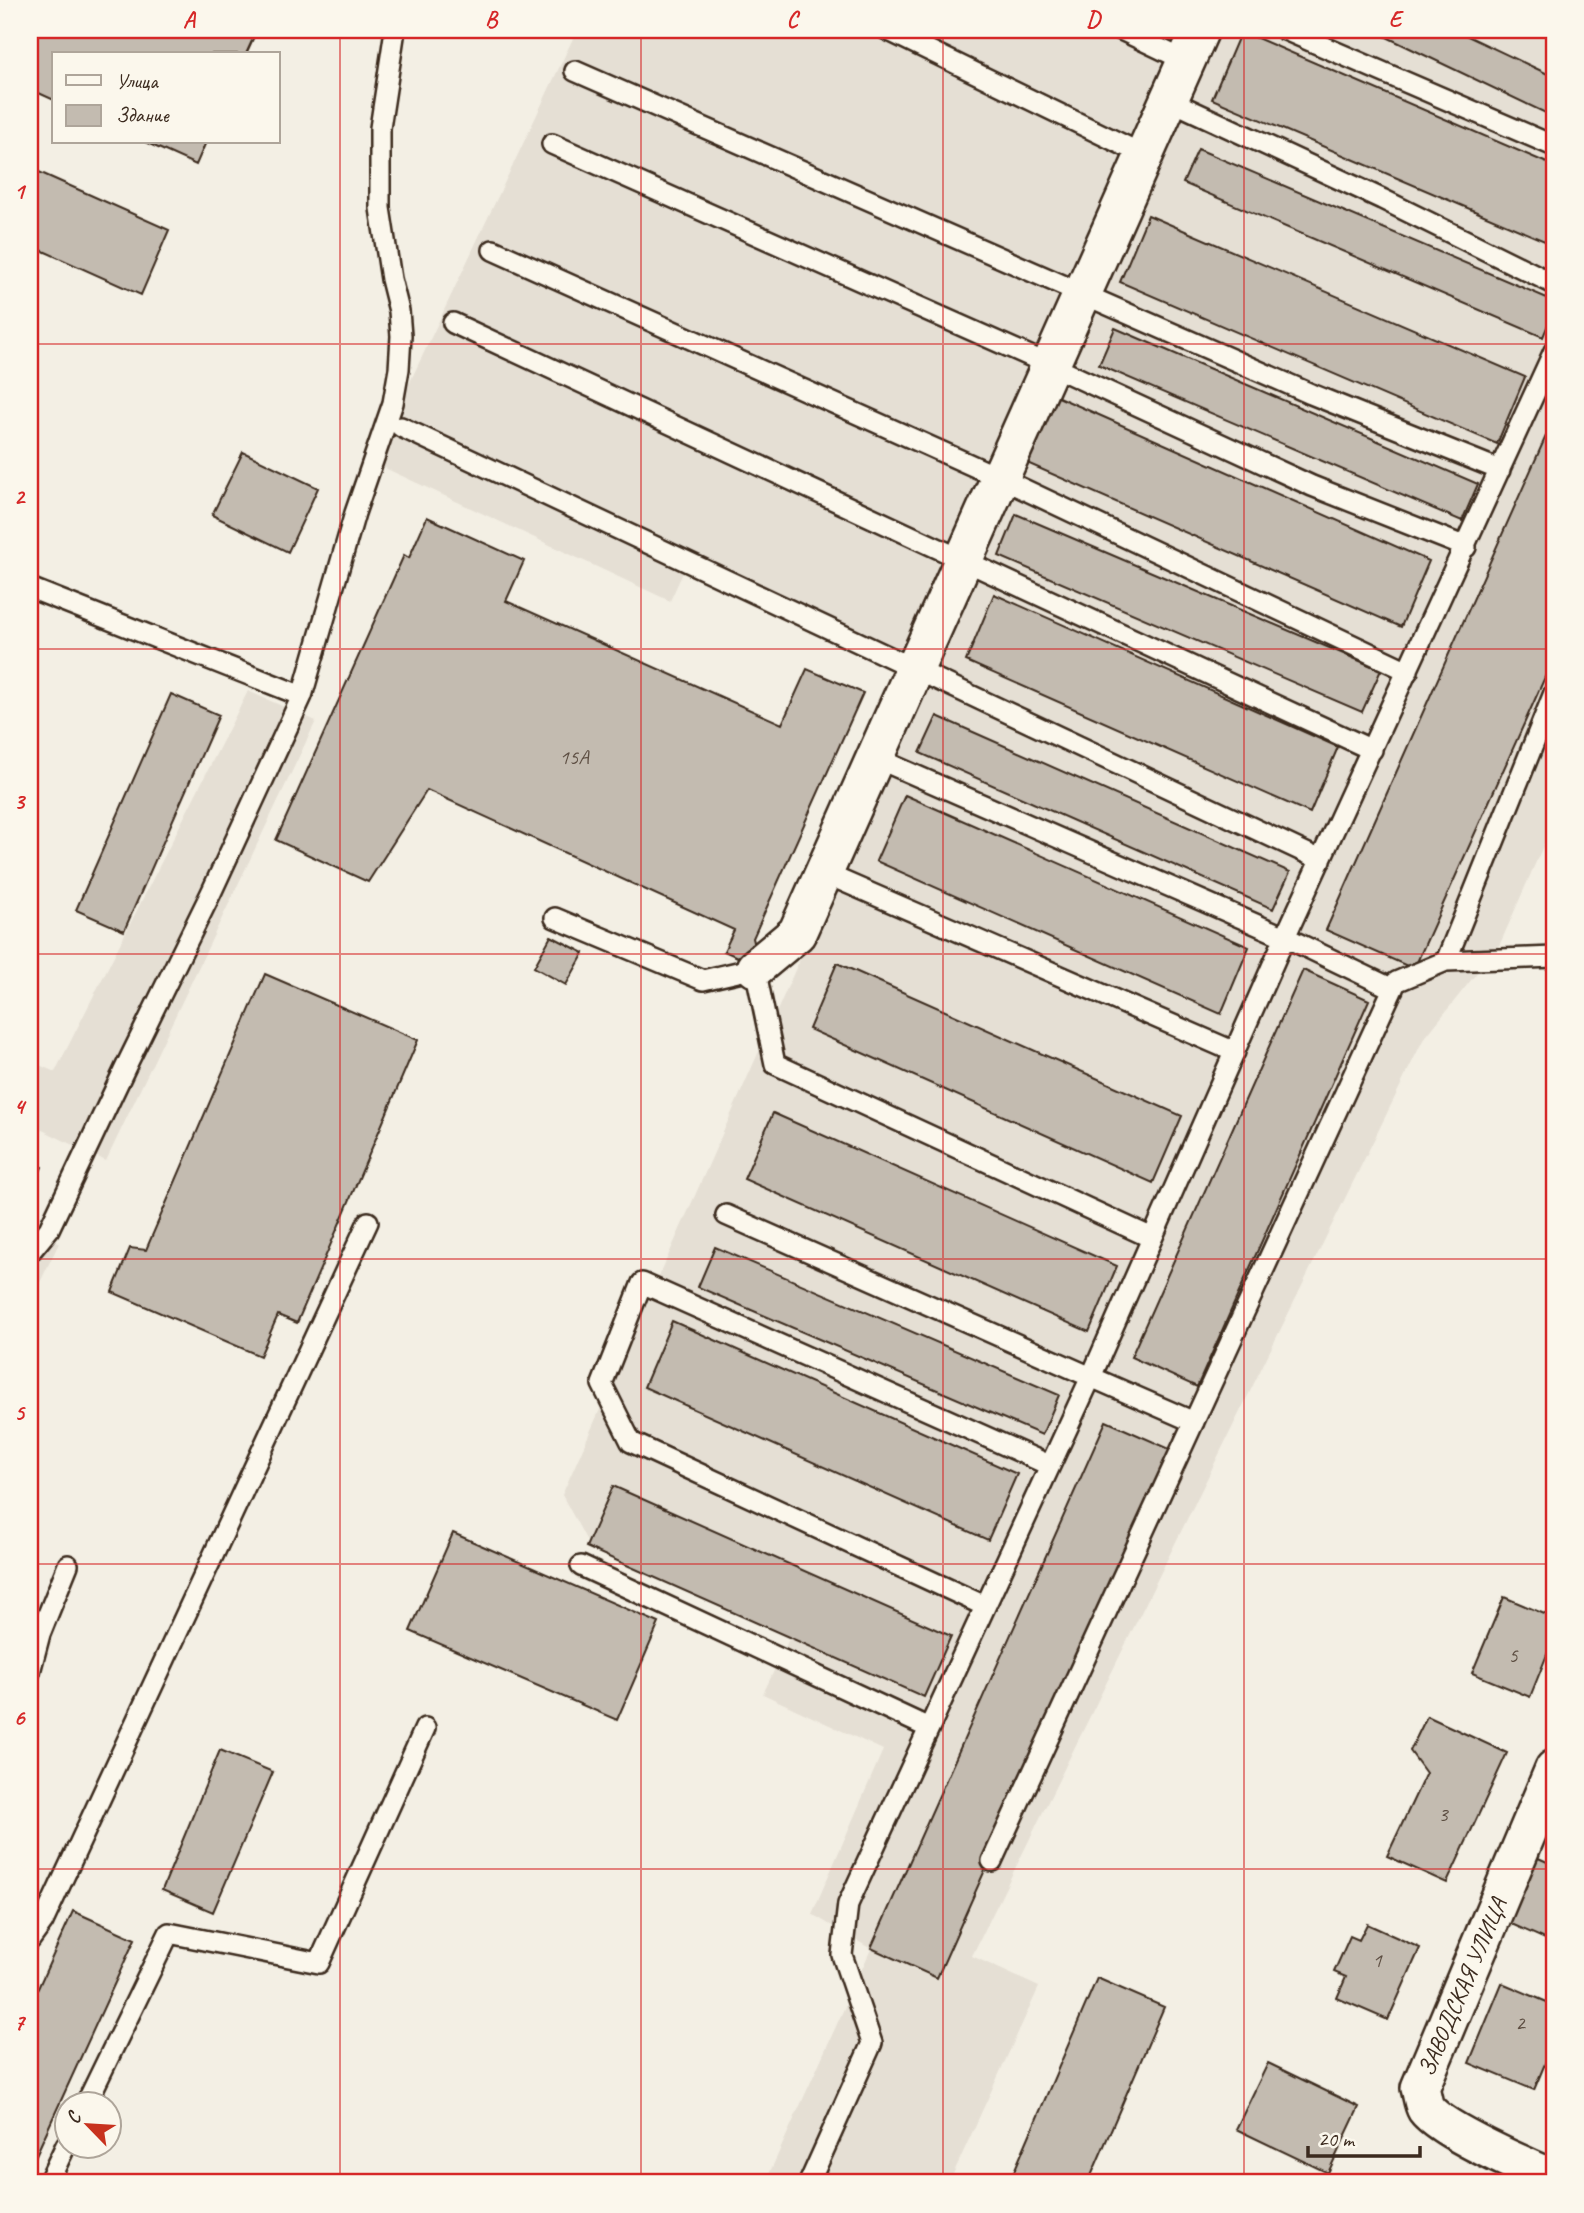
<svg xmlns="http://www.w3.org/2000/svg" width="1584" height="2213" viewBox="0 0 1584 2213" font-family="Caveat,sans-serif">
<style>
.built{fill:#e5dfd4}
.building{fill:#c3bbb0;stroke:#3b2a1e;stroke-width:2}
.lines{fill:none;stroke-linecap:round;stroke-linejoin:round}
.service-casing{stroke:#3b2a1e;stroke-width:24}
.minor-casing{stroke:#3b2a1e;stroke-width:42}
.service{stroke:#fbf7ec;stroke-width:19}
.minor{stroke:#fbf7ec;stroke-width:37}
.grid{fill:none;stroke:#d62828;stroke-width:2;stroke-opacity:0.55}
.labels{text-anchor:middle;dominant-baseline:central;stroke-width:7;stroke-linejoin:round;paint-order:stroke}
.number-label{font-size:21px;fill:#5d4e42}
.street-label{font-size:24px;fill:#3b2a1e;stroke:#fbf7ec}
.neatline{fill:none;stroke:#d62828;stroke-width:2.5}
.grid-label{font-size:23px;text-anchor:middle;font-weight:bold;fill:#d62828}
</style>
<rect width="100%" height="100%" fill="#f3efe4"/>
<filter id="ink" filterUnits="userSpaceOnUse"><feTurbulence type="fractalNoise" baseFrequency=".0143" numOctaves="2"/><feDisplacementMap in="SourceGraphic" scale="14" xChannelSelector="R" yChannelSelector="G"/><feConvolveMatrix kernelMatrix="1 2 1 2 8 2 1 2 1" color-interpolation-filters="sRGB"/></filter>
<g filter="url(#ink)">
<path class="built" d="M577,30H1554V821L1500,944L1423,1040L972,1956L1039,1987L949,2183H765L871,1949L812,1914L883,1750L763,1694L789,1639L588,1543L562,1495L927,673L691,555L670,601L372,462Z
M248,691L316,721L106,1161L30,1124V1061L55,1072Z
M30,1230L59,1243L30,1303Z"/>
<path class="building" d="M38,30H257L246,54H54V100L30,89V47Z
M1372,30H1455L1554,77V117Z
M1241,31L1554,166V245L1212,99Z
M145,142H206L196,165Z
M1198,149L1554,301V310L1543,337L1183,183Z
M30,168L169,230L141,295L30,245Z
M1148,215L1525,377L1497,444L1120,282Z
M1115,328L1478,484L1462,521L1099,365Z
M1056,396L1429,561L1401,627L1027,463Z
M1554,418V657L1414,969L1326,930Z
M243,452L318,488L288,552L212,515Z
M1016,514L1381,670L1362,712L999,556Z
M427,517L524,561L506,601L782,724L807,669L863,693L753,938L757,954L753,964L724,951L734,930L427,790L368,882L276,840L404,555L409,558Z
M994,594L1338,747L1310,813L966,661Z
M171,694L219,715L124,931L76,910Z
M937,716L1290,872L1273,909L920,753Z
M905,795L1249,947L1221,1014L876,861Z
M551,936L584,953L566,985L534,967Z
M837,963L1182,1116L1153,1183L809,1029Z
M1303,970L1369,1000L1197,1387L1131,1357Z
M265,974L418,1040L297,1323L278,1315L260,1356L112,1292L130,1248L146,1250Z
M773,1113L1117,1266L1089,1332L744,1179Z
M30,1154L42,1167L31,1192L36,1195L30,1208Z
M715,1247L1059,1395L1042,1435L698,1287Z
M672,1321L1017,1474L988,1540L644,1387Z
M1106,1421L1172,1450L937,1978L871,1948Z
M613,1486L951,1636L924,1697L586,1547Z
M453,1533L659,1623L617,1720L410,1631Z
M1504,1597L1554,1618V1637L1530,1697L1472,1673Z
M1427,1716L1507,1753L1447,1883L1387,1856L1426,1773L1410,1751Z
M220,1750L273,1772L213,1912L162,1890Z
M1536,1857L1554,1865V1943L1507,1922Z
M73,1911L135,1939L30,2168V2006Z
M1367,1924L1420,1948L1388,2020L1337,1998L1346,1977L1334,1972L1350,1936L1359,1940Z
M1097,1978L1164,2007L1088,2183H1009Z
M1502,1983L1554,2005V2042L1534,2090L1469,2063Z
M1268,2063L1359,2107L1328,2173L1236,2129Z"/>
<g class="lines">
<g class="service-casing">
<path id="service" d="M887,30L1144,155
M1121,30L1186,61
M1285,30L1554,146
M575,71L1311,394L1500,470
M1169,100L1382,199L1554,284
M552,144L1050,365L1312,486L1466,547
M493,250L1000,478L1408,671
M453,323L1372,750
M401,427L1321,860
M30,588L302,696
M876,758L1285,937L1554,351
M824,873L1235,1052
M555,918L703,980L755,968L775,1064L1152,1238
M1446,961L1554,693
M726,1215L1091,1377L1285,937L1393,989
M30,1252L49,1229L129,1060L211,893L302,696L355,513L393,403L399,369L401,336L399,311L391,279L380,208V128L395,30
M581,1566L929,1728
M985,1606L631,1442L602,1384L642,1283L1049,1465
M30,1672L40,1634L68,1565
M992,1861L1396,982L1446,961L1554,957
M30,1940L43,1922L368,1222
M86,2104L169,1933L319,1963L425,1728
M48,2183L66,2145
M809,2183L872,2043L842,1955L848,1904L1091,1377L1194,1422"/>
</g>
<g class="minor-casing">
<path id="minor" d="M755,968L797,933L1200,30
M1554,1769L1420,2088C1422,2094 1423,2104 1426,2109C1441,2130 1528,2168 1554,2179"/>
</g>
<use href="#service" class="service"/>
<use href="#minor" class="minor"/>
</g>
</g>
<path class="grid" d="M340,30V2183M641,30V2183M943,30V2183M1244,30V2183M30,344H1554M30,649H1554M30,954H1554M30,1259H1554M30,1564H1554M30,1869H1554"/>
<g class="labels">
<g class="number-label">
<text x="574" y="757">15А</text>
<text x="1513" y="1655">5</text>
<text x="1443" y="1814">3</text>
<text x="1377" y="1960">1</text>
<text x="1520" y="2023">2</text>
</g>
<g class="street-label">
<text transform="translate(1462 1987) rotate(-67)">ЗАВОДСКАЯ УЛИЦА</text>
</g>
</g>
<rect width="1584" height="2213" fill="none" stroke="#fbf7ec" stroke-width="77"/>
<rect x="52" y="52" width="228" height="91" fill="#fbf7ec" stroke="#aea59a" stroke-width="2"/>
<rect x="66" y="75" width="35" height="10" fill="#fbf7ec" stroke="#aea59a" stroke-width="2"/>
<text x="116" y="88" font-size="21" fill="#3b2a1e">Улица</text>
<rect x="66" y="105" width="35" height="21" fill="#c3bbb0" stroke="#aea59a" stroke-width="2"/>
<text x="116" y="122" font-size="21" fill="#3b2a1e">Здание</text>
<g transform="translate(88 2125) rotate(295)"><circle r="33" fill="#fbf7ec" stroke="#aea59a" stroke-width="2"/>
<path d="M0-5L12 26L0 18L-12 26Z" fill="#c8321e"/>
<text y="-10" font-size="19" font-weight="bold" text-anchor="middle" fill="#3b2a1e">С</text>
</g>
<path d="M1308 2146v10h112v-10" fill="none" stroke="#3b2a1e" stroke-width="3.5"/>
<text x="1318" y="2146" font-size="21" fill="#3b2a1e" stroke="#fbf7ec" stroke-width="5" paint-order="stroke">20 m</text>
<rect x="38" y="38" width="1508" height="2136" class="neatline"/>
<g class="grid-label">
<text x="189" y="27">A</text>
<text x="491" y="27">B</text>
<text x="792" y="27">C</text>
<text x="1093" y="27">D</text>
<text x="1395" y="27">E</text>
<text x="19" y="199">1</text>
<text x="19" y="504">2</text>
<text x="19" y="809">3</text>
<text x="19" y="1114">4</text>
<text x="19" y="1420">5</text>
<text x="19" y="1725">6</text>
<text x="19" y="2030">7</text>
</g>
</svg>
